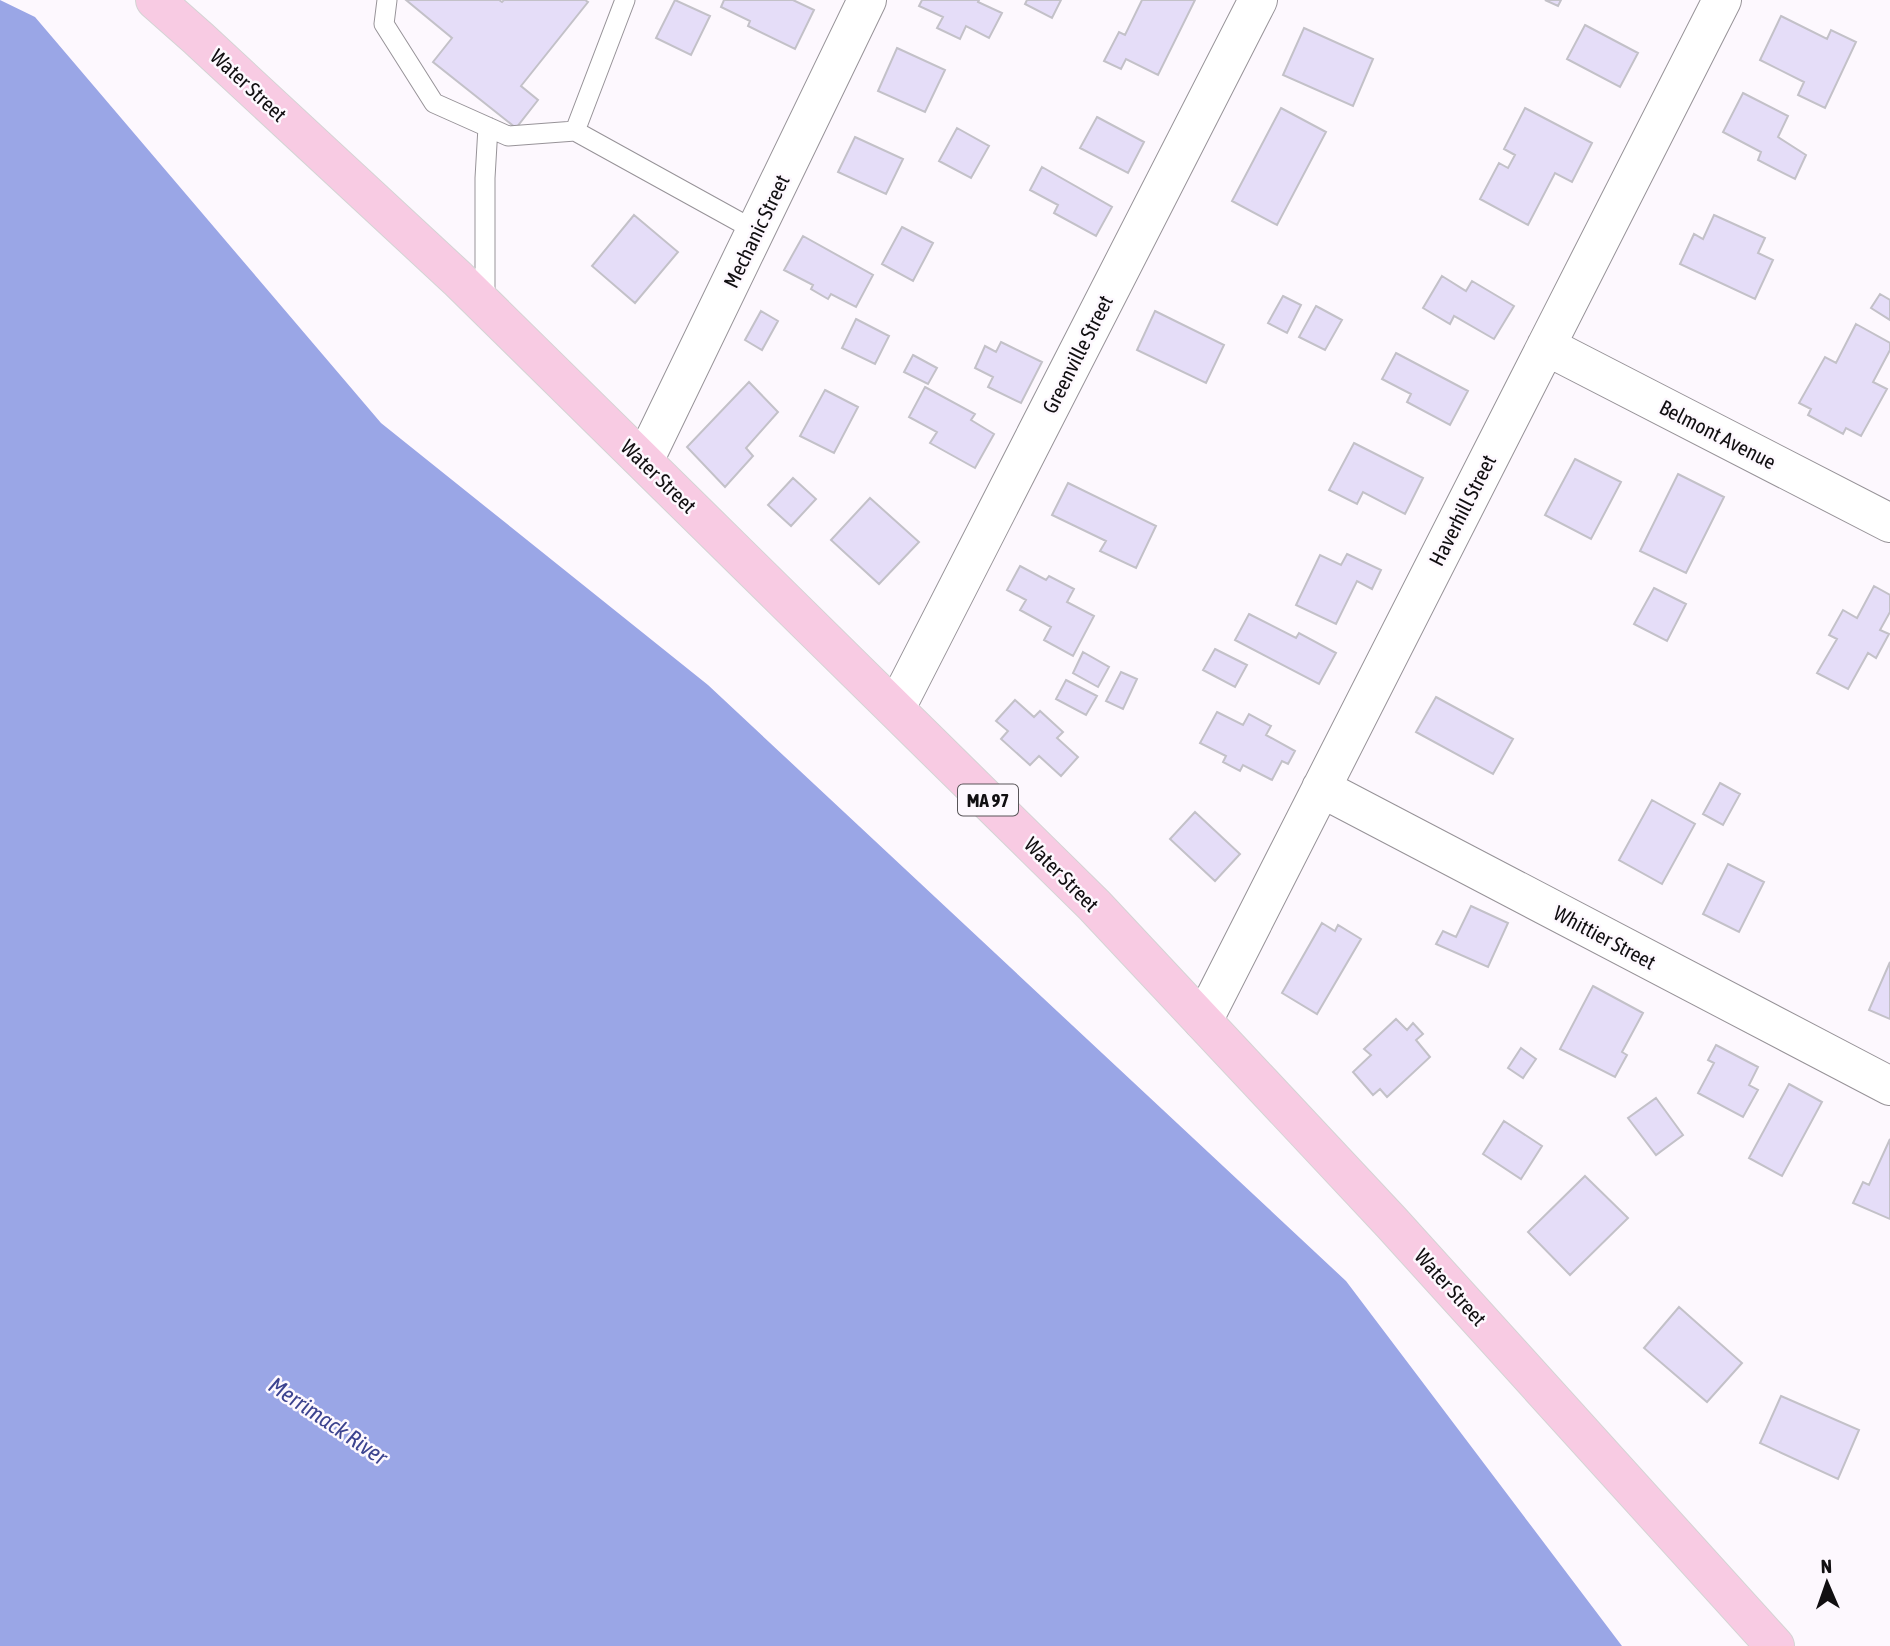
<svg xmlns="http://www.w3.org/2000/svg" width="1890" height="1646" viewBox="0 0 1890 1646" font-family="'Asap Condensed',sans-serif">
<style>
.water{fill:#9aa6e6}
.building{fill:#e5ddf8;stroke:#c3c1c8;stroke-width:2}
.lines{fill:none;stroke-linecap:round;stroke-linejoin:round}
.service-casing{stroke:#979398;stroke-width:21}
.minor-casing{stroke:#979398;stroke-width:40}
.primary-casing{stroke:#d4d4d4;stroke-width:40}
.service{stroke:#fff;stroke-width:19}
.minor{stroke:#fff;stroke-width:38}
.primary{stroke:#f8cbe3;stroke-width:38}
.labels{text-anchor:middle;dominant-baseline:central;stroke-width:5;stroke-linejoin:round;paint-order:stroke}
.shield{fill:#fdf8fe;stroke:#585558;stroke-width:2}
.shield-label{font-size:19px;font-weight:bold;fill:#110f11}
.street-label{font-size:21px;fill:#110f11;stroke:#fdf8fe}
.water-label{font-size:23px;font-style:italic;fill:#3c438f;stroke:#fdf8fe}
</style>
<rect width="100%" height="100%" fill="#fdf8fe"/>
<path class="water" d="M0,0L35,17L381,423L708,685L1346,1281L1622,1646H0Z"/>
<path class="building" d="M406,0H499L502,2L504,0H585L588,2L521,86L538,100L516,128L433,62L452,38Z
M675,0L710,16L691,55L656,38Z
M724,0H793L814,10L795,49L748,26L750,21L721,7Z
M922,0H979L978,2L1002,13L989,38L966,26L960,39L937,28L943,17L919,6Z
M1027,0H1061L1052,18L1025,4Z
M1142,0H1195L1158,75L1126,59L1121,69L1104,61L1119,32L1125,35Z
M1545,0H1561L1558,6Z
M1781,16L1827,39L1831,30L1856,42L1825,108L1798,95L1804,82L1760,60Z
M1585,25L1638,53L1620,87L1567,59Z
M1304,28L1373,59L1353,106L1283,75Z
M897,48L945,70L925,112L878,91Z
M1743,93L1788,116L1778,137L1806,155L1795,179L1758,160L1761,152L1723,132Z
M1281,108L1326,132L1277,225L1232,201Z
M1525,108L1592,143L1572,182L1555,173L1528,225L1480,199L1499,163L1508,168L1515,155L1504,149Z
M1097,117L1144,142L1128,173L1080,148Z
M957,128L989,146L971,178L939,161Z
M855,137L903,159L886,194L838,172Z
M1042,167L1112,207L1096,236L1054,213L1058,205L1030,190Z
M634,215L678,252L635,303L592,266Z
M1714,215L1765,238L1758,253L1773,260L1755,299L1680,264L1694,234L1703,239Z
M902,227L933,243L913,281L882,264Z
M803,236L873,275L856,307L831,294L828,299L811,289L813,285L784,270Z
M1442,276L1466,291L1472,281L1514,306L1494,339L1454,316L1450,324L1423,308Z
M1880,294L1890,300V320L1871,308Z
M1283,296L1301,305L1287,333L1268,323Z
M1316,306L1342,320L1325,350L1299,337Z
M761,311L778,321L762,350L745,340Z
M1155,311L1224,345L1206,383L1137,350Z
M856,319L889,336L875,364L842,348Z
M1856,324L1890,343V350L1873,382L1887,389L1861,436L1846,428L1843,434L1808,415L1811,409L1799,403L1825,357L1836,363Z
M1001,342L1042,362L1021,403L988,387L993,377L975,368L985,346L996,352Z
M1396,353L1468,391L1450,425L1407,402L1411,394L1382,379Z
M913,355L937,368L928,384L904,372Z
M749,382L778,412L746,448L753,456L725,487L687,447Z
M925,387L975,414L971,420L994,434L975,468L930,443L937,432L909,417Z
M825,390L858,407L834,453L800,436Z
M1354,443L1423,478L1405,514L1363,492L1357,504L1329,490Z
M1575,459L1621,482L1591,539L1545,515Z
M1678,474L1724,497L1686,573L1640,551Z
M793,478L816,499L791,526L768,505Z
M1068,483L1156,526L1136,568L1100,551L1106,541L1052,515Z
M870,498L919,542L879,584L831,540Z
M1347,554L1381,570L1372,589L1357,581L1336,624L1296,605L1320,555L1341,565Z
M1020,566L1046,580L1049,576L1074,589L1067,602L1094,616L1073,656L1044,640L1051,627L1020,610L1026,600L1007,590Z
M1874,586L1890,595V612L1880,630L1889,634L1876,658L1868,653L1848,689L1817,673L1837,639L1829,635L1843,610L1857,618Z
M1654,588L1686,604L1667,641L1634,624Z
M1249,614L1296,638L1299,633L1336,653L1319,684L1235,640Z
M1215,649L1247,665L1235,687L1203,670Z
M1083,652L1109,667L1098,687L1073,673Z
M1121,672L1137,679L1123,709L1106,701Z
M1066,680L1097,696L1086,715L1056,699Z
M1436,697L1513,739L1493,774L1416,732Z
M1015,700L1034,717L1040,711L1063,732L1057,738L1078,757L1061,776L1039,756L1030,765L1001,739L1008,731L996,721Z
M1217,712L1243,725L1249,714L1271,726L1266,735L1295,751L1288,764L1282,761L1272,780L1243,765L1240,771L1223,762L1226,756L1200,743Z
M1720,783L1740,794L1723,825L1703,814Z
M1652,800L1695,824L1662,884L1619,860Z
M1195,812L1240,854L1215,881L1170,839Z
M1728,864L1764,882L1739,932L1703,914Z
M1471,906L1508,923L1488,967L1436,944L1443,931L1456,937Z
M1322,923L1335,931L1338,925L1361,939L1317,1014L1282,993Z
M1890,962V1019L1869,1010Z
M1593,986L1643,1013L1622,1052L1627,1055L1615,1077L1560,1049Z
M1396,1019L1407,1030L1413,1023L1423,1034L1416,1040L1430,1057L1387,1097L1380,1089L1373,1095L1353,1072L1371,1055L1364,1049Z
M1716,1045L1758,1067L1749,1085L1758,1090L1743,1117L1698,1093L1714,1063L1708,1060Z
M1521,1048L1536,1059L1523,1078L1508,1068Z
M1789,1084L1822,1102L1782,1176L1749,1158Z
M1656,1098L1683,1135L1656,1155L1628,1118Z
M1504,1121L1542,1146L1521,1179L1483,1154Z
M1890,1139V1219L1853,1203L1863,1182L1869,1185Z
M1585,1176L1628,1218L1570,1275L1528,1232Z
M1679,1307L1742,1363L1707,1402L1644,1348Z
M1781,1396L1859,1430L1838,1479L1760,1443Z"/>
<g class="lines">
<g class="service-casing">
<path id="service" d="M387,0L384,24L434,103L508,136L575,131L756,231
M575,131L625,0
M485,304V178L488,127"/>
</g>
<g class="minor-casing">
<path id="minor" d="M1546,346L1890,523
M644,461L867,0
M896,708L1258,0
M1321,788L1890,1086
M1203,1021L1722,0"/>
</g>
<g class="primary-casing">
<path id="primary" d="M155,0L198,38L458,279L1094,905L1391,1222L1775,1646"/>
</g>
<use href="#service" class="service"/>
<use href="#minor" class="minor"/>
<use href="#primary" class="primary"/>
</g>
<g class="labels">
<rect class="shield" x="958" y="784.5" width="60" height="31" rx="5"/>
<g class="shield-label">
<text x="988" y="800">MA 97</text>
</g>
<g class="street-label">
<text transform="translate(249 85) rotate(43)">Water Street</text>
<text transform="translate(756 231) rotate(-64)">Mechanic Street</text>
<text transform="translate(1077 354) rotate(-63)">Greenville Street</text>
<text transform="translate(1718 434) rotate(27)">Belmont Avenue</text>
<text transform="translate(659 476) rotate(44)">Water Street</text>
<text transform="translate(1462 510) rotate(-63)">Haverhill Street</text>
<text transform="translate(1062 874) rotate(45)">Water Street</text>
<text transform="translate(1605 937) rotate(28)">Whittier Street</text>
<text transform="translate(1451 1287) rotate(48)">Water Street</text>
</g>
<g class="water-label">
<text transform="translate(328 1421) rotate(34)">Merrimack River</text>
</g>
</g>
<g transform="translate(1827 1583) rotate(358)" stroke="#fdf8fe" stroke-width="5" paint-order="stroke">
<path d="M0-5L12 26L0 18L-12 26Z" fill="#110f11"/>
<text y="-10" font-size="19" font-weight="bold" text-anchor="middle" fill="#110f11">N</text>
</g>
</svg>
